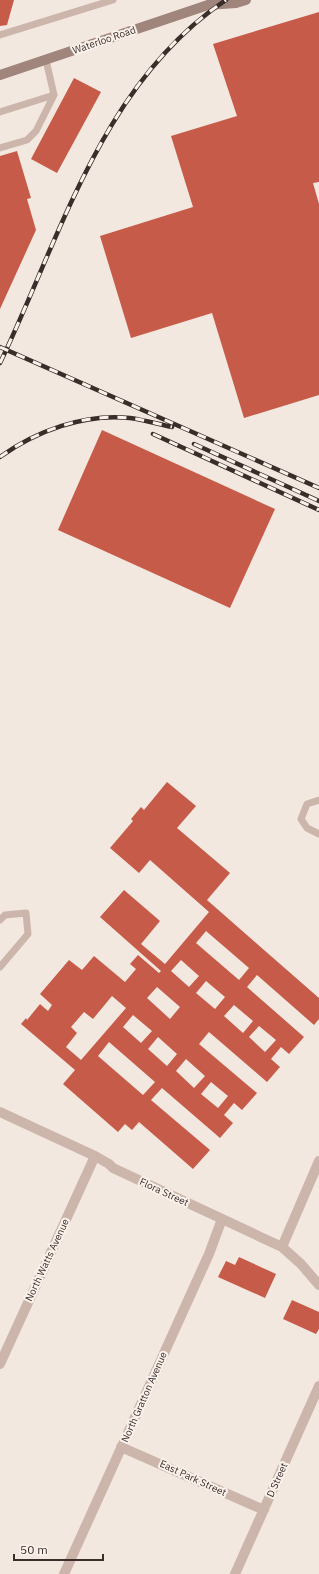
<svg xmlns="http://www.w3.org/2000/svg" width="319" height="1574" viewBox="0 0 319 1574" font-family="'IBM Plex Sans',sans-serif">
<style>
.building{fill:#c75b49;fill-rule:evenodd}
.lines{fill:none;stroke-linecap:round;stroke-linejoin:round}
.service{stroke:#ccb6ab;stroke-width:7}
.minor{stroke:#ccb6ab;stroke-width:10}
.secondary{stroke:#a0857c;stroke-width:10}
.rail-casing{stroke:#3a2d2a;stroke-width:4.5}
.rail{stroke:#fbf2ec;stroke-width:3;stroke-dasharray:9;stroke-linecap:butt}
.labels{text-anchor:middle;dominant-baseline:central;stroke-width:4;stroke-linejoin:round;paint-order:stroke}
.street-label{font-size:10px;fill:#3a2d2a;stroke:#fbf2ec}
</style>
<rect width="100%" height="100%" fill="#f3e8df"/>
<path class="building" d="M0,0H14L7,25L0,26Z
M319,12V182L313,183L319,204V395L244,418L212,313L131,338L100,236L193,207L171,136L237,116L213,44Z
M74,78L101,92L57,173L31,159Z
M17,151L31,198L27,199L36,230L0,309V156Z
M102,430L275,509L230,608L58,530Z
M167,782L196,806L177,828L230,873L207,900L319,998V1019L314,1025L257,975L247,987L304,1037L289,1054L281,1047L271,1059L280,1067L267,1082L209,1032L199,1044L257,1093L242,1110L234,1103L224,1115L233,1123L220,1138L162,1088L151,1100L210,1150L193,1169L139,1122L132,1130L125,1124L118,1132L63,1084L75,1070L21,1024L26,1018L27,1020L40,1004L48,1011L52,1005L40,994L69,960L82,970L94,956L125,982L136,969L130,964L138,955L159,973L161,971L100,917L124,890L160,921L141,944L165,964L209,912L150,860L139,873L110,848L133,821L131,819L141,807L144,810ZM206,931L249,968L239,980L196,943ZM181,960L199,976L189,987L171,971ZM206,981L225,997L215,1009L196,993ZM157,987L180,1007L170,1019L147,998ZM112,996L126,1008L81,1060L66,1047L77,1033L71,1027L84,1012L93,1019ZM234,1005L253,1021L243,1033L224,1016ZM133,1015L152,1031L141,1043L123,1027ZM259,1026L276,1040L265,1052L249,1037ZM158,1037L177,1054L167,1066L148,1049ZM109,1042L155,1082L143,1095L98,1056ZM186,1059L205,1076L194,1088L176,1071ZM211,1082L228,1096L218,1108L201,1094Z
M239,1257L276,1274L265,1298L218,1277L226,1261L235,1265Z
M292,1300L319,1312V1329L316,1334L283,1319Z"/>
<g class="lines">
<path class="service" d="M0,35L113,0
M0,112L54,95L46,60
M0,148L27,140L36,131L54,95
M319,800L307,804L301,819L307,828L319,834
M0,920L5,915L26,913L28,934L0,967"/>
<path class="minor" d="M0,1112L95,1156L109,1164L113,1168L282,1247L301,1264L319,1285
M282,1247L319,1161
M0,1364L95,1156
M121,1447L264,1510
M64,1574L209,1254L222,1219
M235,1574L319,1386"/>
<path class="secondary" d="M208,5L236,3L246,0
M0,75L208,5L215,0"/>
<g class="rail-casing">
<path id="rail" d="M0,347L319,488
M0,363C61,236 102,83 226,0
M153,434L319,510
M194,444L319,501
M0,457C36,431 85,413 130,418C144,420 158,424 172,427"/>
</g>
<use href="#rail" class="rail"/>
</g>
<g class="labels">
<g class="street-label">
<text transform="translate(104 40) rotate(-19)">Waterloo Road</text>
<text transform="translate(164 1192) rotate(25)">Flora Street</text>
<text transform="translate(47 1260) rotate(-65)">North Watts Avenue</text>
<text transform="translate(144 1397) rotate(-66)">North Gratton Avenue</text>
<text transform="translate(193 1478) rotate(25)">East Park Street</text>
<text transform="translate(277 1480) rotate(-66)">D Street</text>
</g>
</g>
<path d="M14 1554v6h89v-6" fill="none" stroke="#3a2d2a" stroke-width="2"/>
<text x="20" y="1554" font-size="12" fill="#3a2d2a" stroke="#fbf2ec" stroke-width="3" paint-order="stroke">50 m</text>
</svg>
